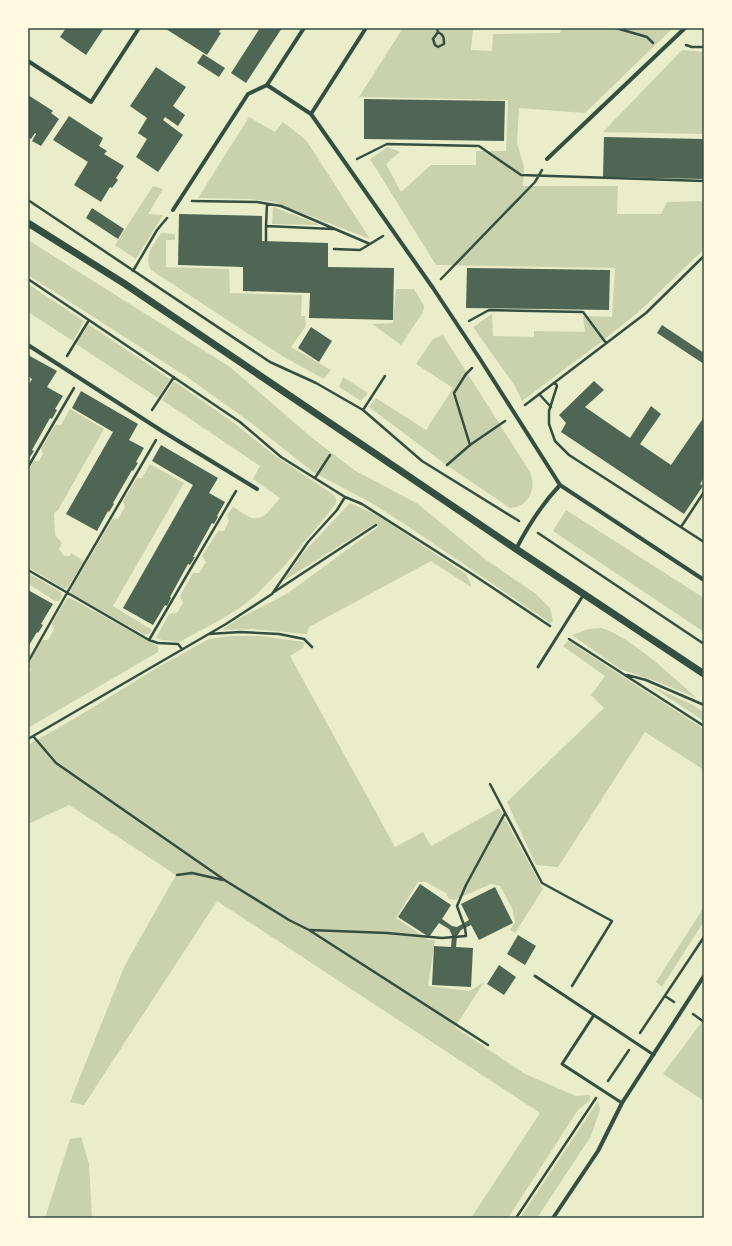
<svg xmlns="http://www.w3.org/2000/svg" width="732" height="1246" viewBox="0 0 732 1246" font-family="Helvetica,sans-serif">
<style>
.green{fill:#cad2ad}
.building{fill:#4f6655}
.lines{fill:none;stroke-linecap:round;stroke-linejoin:round}
.path{stroke:#344e41;stroke-width:2.5}
.service{stroke:#344e41;stroke-width:3}
.minor{stroke:#344e41;stroke-width:4}
.tertiary{stroke:#344e41;stroke-width:7}
.neatline{fill:none;stroke:#344e41;stroke-width:1.5}
</style>
<rect width="100%" height="100%" fill="#e9edc9"/>
<path class="green" d="M403,28H473L471,50L492,51L493,34L560,33L562,28H673L585,113L519,108L517,143L524,167L523,186H618L617,214H661L667,202L704,201V249L642,309L601,342L522,401L515,386L473,327L492,314L493,336L534,337V331L585,332L583,316L612,317L615,268L436,265L370,159L388,147L400,152L386,164L401,192L431,165H476V151H506L508,100L359,97Z
M682,50L704,52V134L603,132Z
M249,117L275,132L283,122L306,140L370,239L273,202L251,199L198,198Z
M153,186L163,189L148,214L163,215L136,259L115,245Z
M273,207L320,225L272,224Z
M161,233L175,234V240H166V267L229,269L230,293L302,295L301,316H305L306,326L291,347L331,370L324,379L284,357L151,270C143,255 153,246 161,233Z
M28,240L230,367L311,437L354,470L418,504L485,559L536,594L550,608L553,621L550,623L406,525L370,502L313,472L250,422L187,377L28,275Z
M28,284L84,321L73,341L28,312Z
M396,289H414L424,306L423,312L401,345L372,324L393,323Z
M88,324L170,379L158,398L76,344Z
M443,335L530,472C537,488 529,507 510,508L445,464L369,407L376,398L426,430L453,388L416,364L433,339Z
M343,377L368,393L361,401L339,387Z
M174,381L234,423L274,455L334,495L336,498V503L328,514L285,565L255,596L238,609L215,623L179,642L162,640L156,638L169,614L177,613L183,603L180,596L193,573H199L206,562L202,556L218,531H224L229,521L227,515L233,507C239,510 246,517 253,518C264,521 274,505 280,498L253,479L260,466L162,400Z
M70,409L104,429L58,510L54,513L55,535L62,543L59,549L64,556H70L71,553L84,561L68,587L64,589L28,567V471L33,461H39L43,454L41,449L55,425H61Z
M150,464L184,483L113,606L152,630L149,634L145,635L71,594V589L113,518L118,519L125,507L123,501L137,478H142Z
M350,503L375,514L466,574L470,582L471,587L431,561L309,627L307,634L252,629L224,630L223,629L238,619L288,593L378,527L376,523L283,581L303,553Z
M566,510L704,598V632L553,531Z
M28,573L61,592L62,596L59,601H55L29,584Z
M70,598L158,646V652L28,728V674L31,670L28,665L42,640H48L54,629L52,624L66,599Z
M601,628C631,636 673,678 697,698L658,682L620,669L572,635L589,629Z
M229,636H259L305,642L303,648L290,656L395,847L423,832L431,846L499,808L543,889L515,933L510,930L515,922L512,908L500,886L491,884L454,900L449,899L446,893L426,882H418L396,918L429,940H435L428,986L470,991L484,982L455,1027L525,1074L576,1096L590,1095V1100L578,1110L508,1218H471L540,1113L217,901L84,1105L70,1102L125,965L176,875L69,805L28,824V745L77,717L160,666L209,639Z
M568,641L704,729V770L645,732L558,867L536,865L507,802L604,708L591,695L605,676L563,646Z
M649,685L691,704L704,712V721Z
M704,907V921L662,987L656,982Z
M704,1019V1101L663,1074Z
M598,1101L600,1110L591,1136L537,1218H520Z
M81,1137L89,1164L92,1218H45L70,1139Z"/>
<path class="building" d="M66,28H104L86,55L60,37Z
M167,28H221L219,32L221,33L207,55L166,29Z
M260,28H282L246,83L231,73Z
M203,54L225,68L219,77L197,63Z
M156,67L186,87L173,106L185,115L178,126L165,117L163,120L183,135L158,172L136,157L147,139L138,133L147,118L130,106Z
M28,95L53,111L51,113L59,119L41,146L32,141L36,134L35,133L31,139L28,137Z
M364,99L505,101L504,141L364,139Z
M69,116L103,138L99,146L107,151L104,154L124,166L116,178L118,180L112,188L110,187L101,202L74,185L88,162L53,140Z
M604,137L704,139V179L603,177Z
M92,208L124,229L118,239L86,218Z
M179,214L262,216V241L328,243V267L394,268L393,320L309,318L310,293L243,291V267L178,265Z
M467,268L610,270L609,310L466,308Z
M662,325L704,353V364L657,333Z
M311,327L332,341L319,362L298,348Z
M28,355L57,371L47,387L63,396L55,409L57,410L52,419L50,418L32,450L34,451L28,460V386L32,379L28,376Z
M594,381L604,390L585,407L630,438L651,406L661,414L640,444L671,465L704,417V477L700,484L703,486L684,514L561,432L566,423L559,415Z
M81,391L138,424L129,440L144,448L136,462L138,463L133,471L132,470L113,503L114,504L109,512L108,511L97,531L66,514L113,432L72,408Z
M161,445L218,478L209,493L225,502L217,516L218,517L214,524L212,523L193,557H195L190,565L188,564L170,597L171,598L167,606L165,605L153,625L123,608L193,485L152,461Z
M28,590L53,604L41,624L43,625L38,633L37,632L28,647Z
M420,884L451,905L442,919L452,926L457,927L469,920L461,904L495,887L513,923L479,940L471,925L461,930L457,936L456,947L473,948L471,987L432,985L434,946L451,947L452,935L449,929L439,923L429,937L398,917Z
M518,935L536,946L525,965L507,954Z
M499,965L516,977L504,995L487,984Z"/>
<g class="lines">
<path class="path" d="M437,28L438,32C444,35 444,38 444,44L438,47L435,45L433,39L438,32
M616,28L647,37L653,43
M686,45L692,47H704
M357,159L387,144L479,146L521,175L704,181
M28,200L270,362L316,383L363,410L422,461L519,521
M192,201L257,202L281,206L370,244L383,236
M266,226L267,204
M266,241V226L333,229
M334,249L360,250L370,244
M133,271L157,230L167,218
M28,279L240,422L281,457L345,497L362,504L472,574L550,626
M441,279L535,182L542,170
M469,321L489,310L583,312L606,343
M67,356L89,320
M555,382L557,386L549,411V424L555,441L569,455L704,542
M539,394L551,407
M525,405L646,313L704,256
M152,410L174,377
M363,410L385,376
M470,445L454,393L466,374L472,368
M447,465L470,445L505,421
M28,467L74,388
M315,478L330,455
M681,527L704,492
M538,533L704,644
M28,570L149,640L158,643L178,644L182,649
M274,592L376,525
M209,634L240,632L279,634L304,639L312,647
M569,639L704,726
M149,640L236,491
M28,662L67,593L156,440
M627,675L646,680L704,705
M33,736L56,763L226,881L289,920L309,930L488,1045
M28,739L226,624L272,594L308,542L337,510L345,497
M490,784L542,883L612,921L572,986
M177,875L192,873L223,880
M310,930L387,933L442,938L466,936L465,928L457,906L466,885L505,813
M665,996L674,1002
M693,1014L704,1022
M640,1033L704,937
M608,1081L629,1050
M516,1218L596,1098"/>
<path class="service" d="M538,667L584,594
M535,976L654,1055
M594,1015L562,1064L622,1103"/>
<path class="minor" d="M304,28L267,85L311,114L433,288L480,359L560,485C542,504 528,526 516,549
M28,61L91,102L139,28
M311,114L366,28
M547,159L685,28
M173,210L248,94L267,85
M28,345L162,431L257,489
M560,485L704,580
M553,1218L598,1151L622,1103L704,976"/>
<path class="tertiary" d="M28,223L125,284L516,549L704,674"/>
</g>
<rect width="732" height="1246" fill="none" stroke="#fefae0" stroke-width="58"/>
<rect x="29" y="29" width="674" height="1188" class="neatline"/>
</svg>
